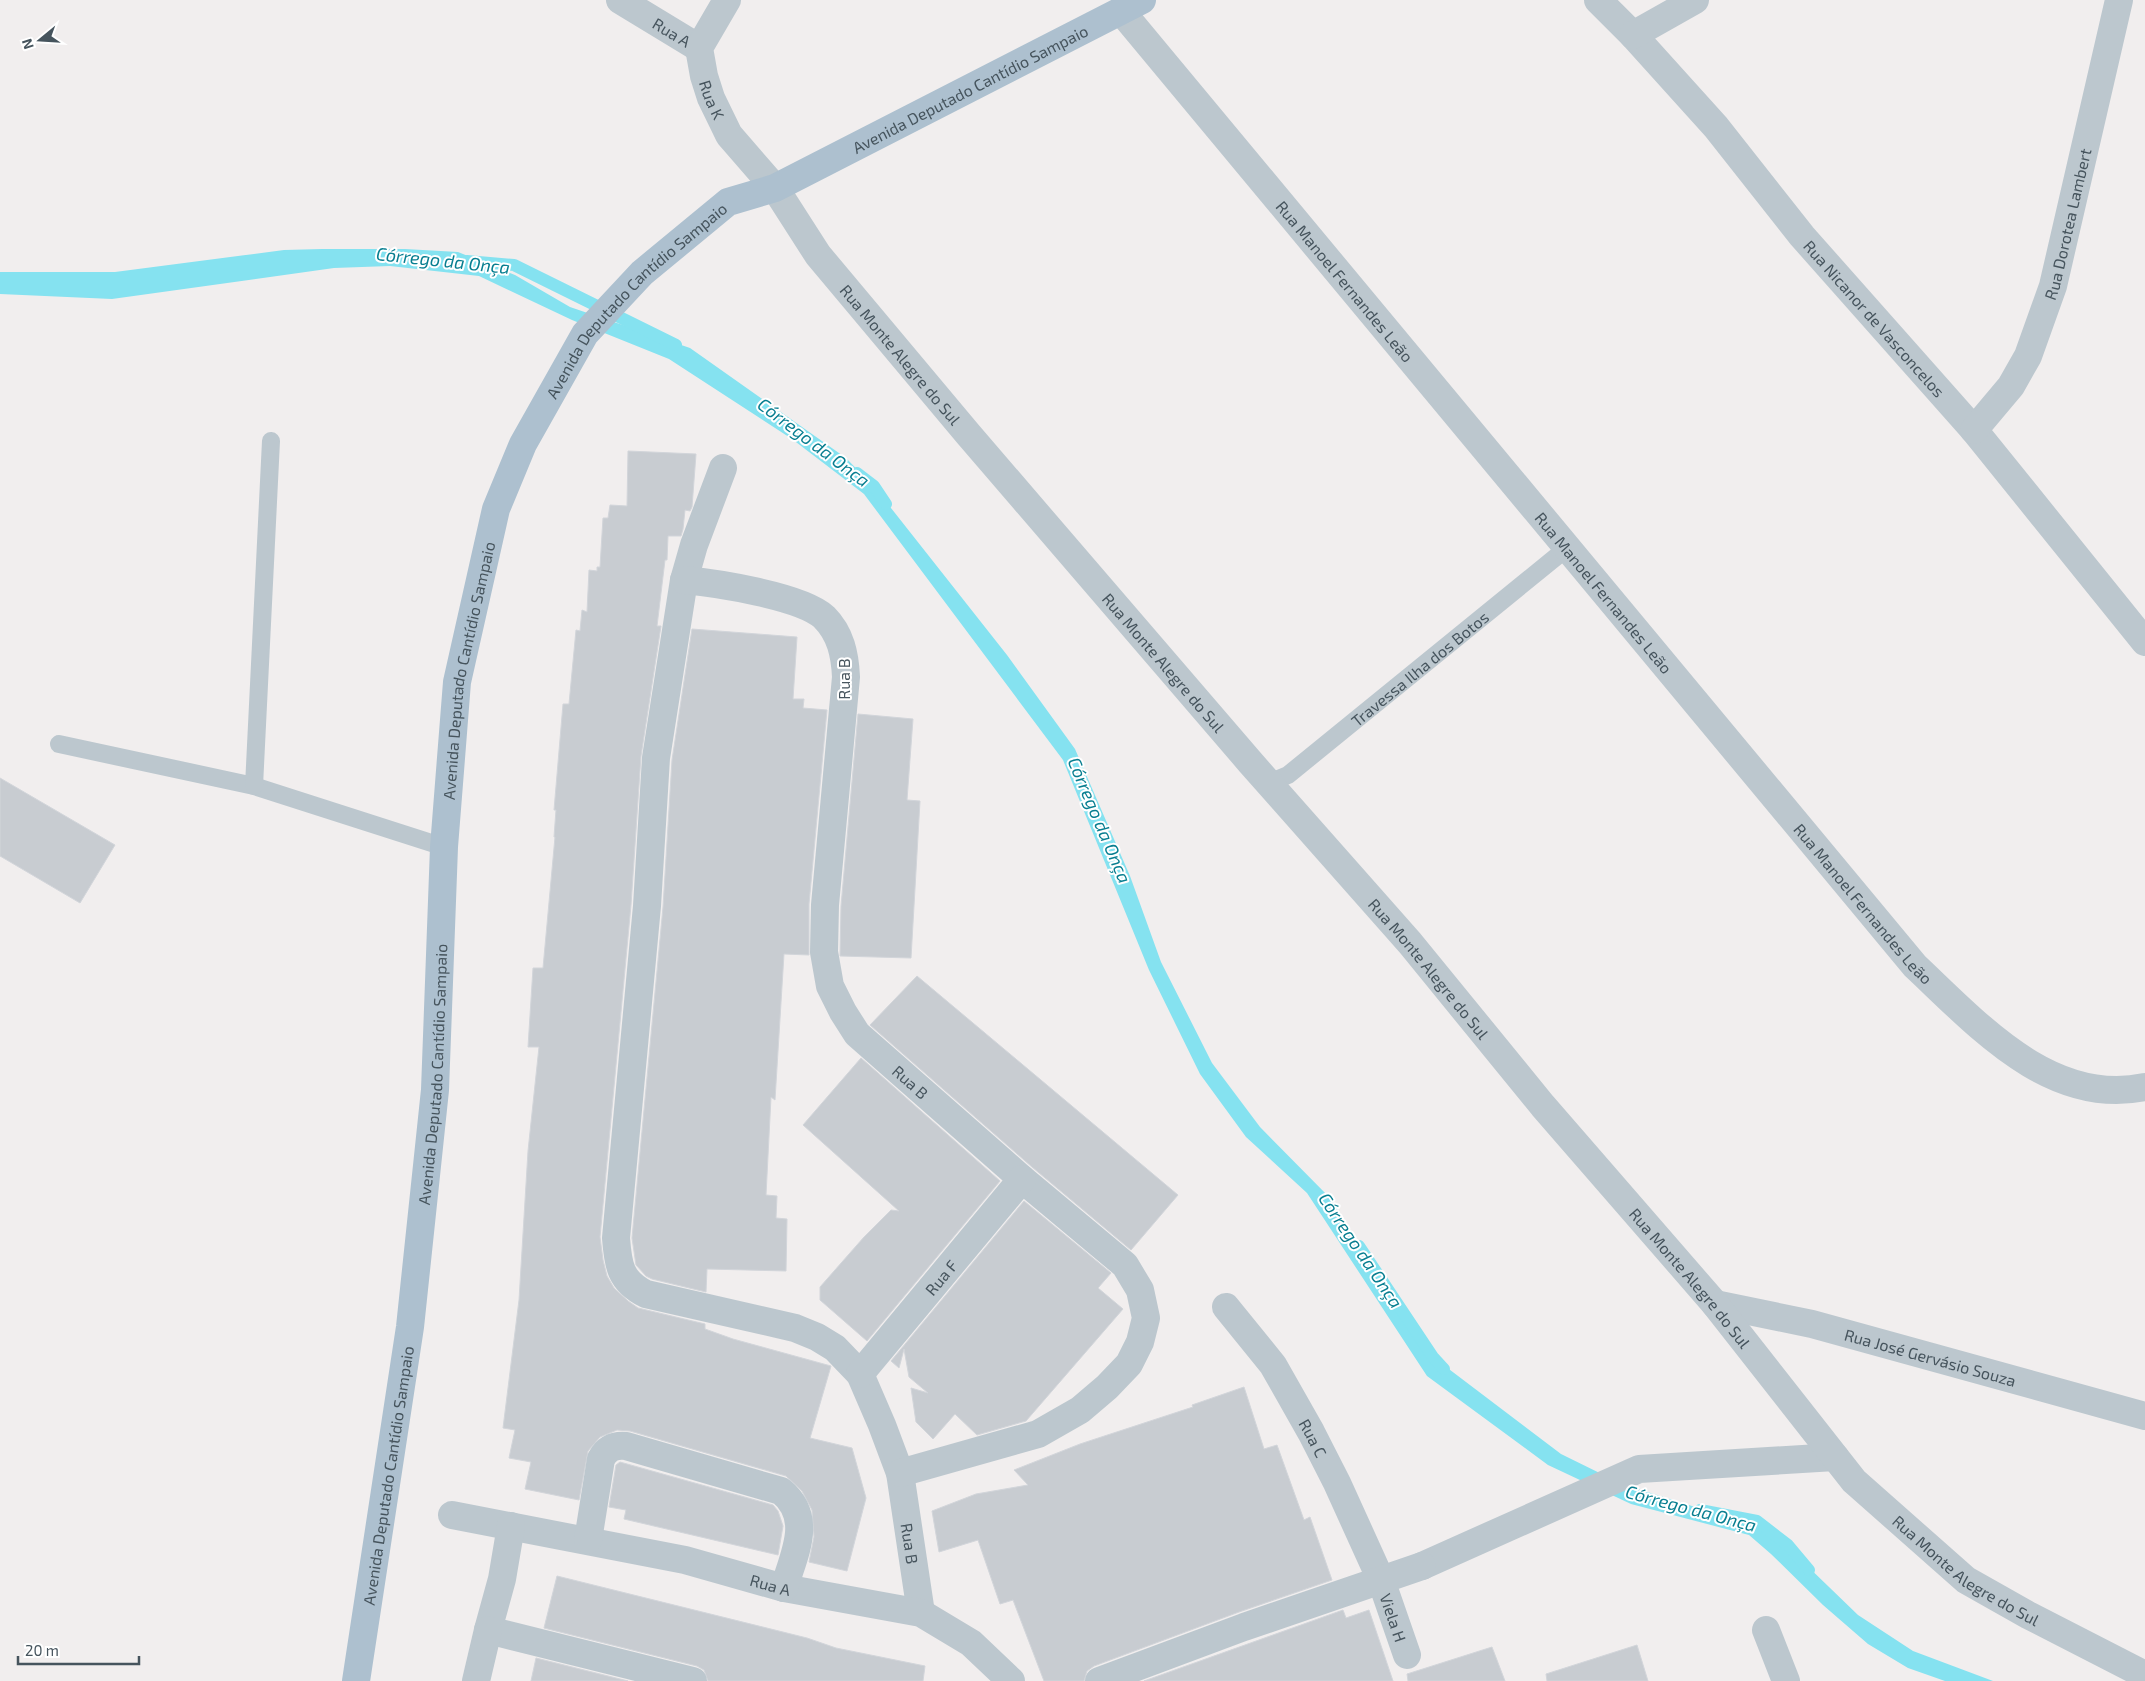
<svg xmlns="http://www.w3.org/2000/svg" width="2145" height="1681" viewBox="0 0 2145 1681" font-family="'Exo 2',sans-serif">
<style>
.water{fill:#85e2f0}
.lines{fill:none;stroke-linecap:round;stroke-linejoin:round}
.stream{stroke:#85e2f0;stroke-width:12}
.building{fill:#c8ccd1;stroke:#d2d5da}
.service{stroke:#bcc7ce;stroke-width:18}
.pedestrian{stroke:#bcc7ce;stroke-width:28}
.minor{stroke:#bcc7ce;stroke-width:28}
.tertiary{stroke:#bcc7ce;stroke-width:28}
.primary{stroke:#adc0cf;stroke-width:28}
.labels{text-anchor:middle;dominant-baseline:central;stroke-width:4;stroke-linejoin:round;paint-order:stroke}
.street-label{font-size:16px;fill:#46545d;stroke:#fff}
.water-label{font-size:18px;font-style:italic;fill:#077e90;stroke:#fff}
</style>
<rect width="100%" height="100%" fill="#f1eeee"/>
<path class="water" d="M322,249H405L458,252L515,275L570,307L690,348L846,458L876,489L1007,655L1075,749L1130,876L1161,962L1212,1063L1260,1127L1331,1199L1367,1259L1433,1357L1561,1454L1622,1484L1711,1512L1757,1521L1799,1558L1858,1615L1913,1651L1993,1681H1945L1908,1668L1868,1644L1823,1605L1771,1554L1749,1535L1631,1504L1548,1465L1427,1376L1307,1193L1246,1137L1200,1074L1149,970L1063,760L864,494L792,439L669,359L572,320L479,276L390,266L334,268L112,299L0,294V272H115L284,250Z"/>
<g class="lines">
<path class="stream" d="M467,261L514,265L676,345
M857,473L874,486L886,504
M1359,1246L1433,1357L1444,1369
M1700,1510L1757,1521L1788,1545L1809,1570"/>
</g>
<path class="building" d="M628,451L696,454L692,507L690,511L685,510L683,529L681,536H668L667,560H665L657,626H661L641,756L631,905L600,1237L603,1260L607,1276L614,1288L628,1301L638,1308L705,1324V1329L733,1339L831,1366L810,1438L852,1448L866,1498L847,1571L809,1562L814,1537L812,1510L802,1491L786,1476L630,1431L617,1430L600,1437L588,1451L579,1500L525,1489L531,1462L509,1458L515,1430L503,1428L519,1300L528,1151L539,1047H528L533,968H543L555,837H554L556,810H554L563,704H569L576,630L580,631L582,610L587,612L589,570L597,571V567H600L603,518H608L610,505L627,506Z
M692,629L797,637L793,699H804L803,708L827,710L809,904V955L784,954L775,1100L771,1097L766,1195L777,1196L776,1218L787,1219L786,1271L707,1269L706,1292L652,1279L646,1276L636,1265L632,1238L663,907L672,760Z
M858,714L913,719L907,800L920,801L911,958L840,956L841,906Z
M0,778L115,845L80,903L0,856Z
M917,976L1178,1195L1131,1250L1032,1167L870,1025Z
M861,1058L1000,1181L867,1341L820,1300V1287L864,1237L891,1210L899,1211L803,1125Z
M1024,1201L1111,1273L1098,1288L1123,1309L1026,1421L977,1435L955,1414L933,1439L916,1422L911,1388L928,1393L909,1377L904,1349L899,1368L891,1361Z
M1244,1387L1264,1449L1277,1445L1304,1520L1310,1517L1332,1580L1239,1612L1094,1666L1087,1671L1084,1681H1044L1013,1600L1000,1604L978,1540L939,1552L932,1511L976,1494L1028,1485L1014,1470L1080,1444L1193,1407L1192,1405Z
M620,1462L773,1505L778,1511L783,1526L778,1555L624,1519L626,1510L609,1507L616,1465Z
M557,1576L807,1638L836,1648L925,1666L923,1681H708L704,1670L697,1666L544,1628Z
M1343,1610L1346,1618L1369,1610L1393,1681H1144Z
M1637,1645L1648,1681H1547L1546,1674Z
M1492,1647L1505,1681H1408L1407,1674Z
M536,1658L628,1681H531Z"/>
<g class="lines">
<g class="service">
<path d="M59,744L254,786L444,847"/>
<path id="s1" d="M1269,783L1288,775L1567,548"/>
<path d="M254,786L271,441"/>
</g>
<path class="pedestrian" d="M1422,1566L1639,1469L1835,1457"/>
<g class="minor">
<path id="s2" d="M620,0L699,48"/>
<path id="s3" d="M727,0L699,48L704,76L711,98L729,135L775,188"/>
<path id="s4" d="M1598,0L1633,35L1716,127L1802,236L1974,430L2145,642"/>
<path id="s5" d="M1121,11L1915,966C1977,1024 2050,1107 2145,1087"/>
<path d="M1633,35L1695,0"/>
<path id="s6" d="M1974,430L2011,386L2028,356L2053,286L2119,0"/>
<path id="s7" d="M723,468L694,545L684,580L656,758L647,906L616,1238C618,1265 620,1281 646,1294L795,1328L817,1337L835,1348L860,1374L882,1425L900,1473L921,1613"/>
<path id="s8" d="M684,580C716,583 801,596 824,617C841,634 845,655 846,677L825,905L824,952L830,986L843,1012L857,1034L1022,1179L1125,1265L1140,1290L1146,1318L1140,1342L1129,1364L1107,1387L1080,1410L1038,1434L900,1473"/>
<path id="s9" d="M1715,1304L1812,1324L2145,1416"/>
<path id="s10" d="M1226,1307L1273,1365L1311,1432L1337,1483L1381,1580L1407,1655"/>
<path id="s11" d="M860,1374L1022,1179"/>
<path id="s12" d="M452,1515L685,1560L784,1588L921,1613L971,1643L1011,1681"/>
<path d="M511,1526L502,1579L488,1630L693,1681"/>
<path d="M588,1540L601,1459C607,1448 614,1445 626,1446L781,1491C814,1518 794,1554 784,1588"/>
<path d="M1766,1630L1786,1681"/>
<path d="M476,1681L488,1630"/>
<path d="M1099,1681L1244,1627L1422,1566"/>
</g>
<path class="tertiary" id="s13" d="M775,188L818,255L968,434L1250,762L1410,943L1543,1106L1715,1304L1854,1481L1966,1580L2028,1615L2145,1675"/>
<path class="primary" id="s14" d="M356,1681L410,1327L435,1090L444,847L457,682L496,509L523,444L585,334L642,273L728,202L775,188L1142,0"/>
</g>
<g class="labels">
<g class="street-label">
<text stroke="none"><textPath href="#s2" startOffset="61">Rua A</textPath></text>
<text stroke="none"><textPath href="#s14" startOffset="1842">Avenida Deputado Cantídio Sampaio</textPath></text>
<text stroke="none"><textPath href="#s3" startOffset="109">Rua K</textPath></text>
<text stroke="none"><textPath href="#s6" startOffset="230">Rua Dorotea Lambert</textPath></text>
<text stroke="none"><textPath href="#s5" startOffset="351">Rua Manoel Fernandes Leão</textPath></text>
<text stroke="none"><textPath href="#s14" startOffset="1438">Avenida Deputado Cantídio Sampaio</textPath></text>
<text stroke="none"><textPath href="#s4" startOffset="422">Rua Nicanor de Vasconcelos</textPath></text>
<text stroke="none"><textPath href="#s13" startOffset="209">Rua Monte Alegre do Sul</textPath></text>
<text stroke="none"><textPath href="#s5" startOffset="756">Rua Manoel Fernandes Leão</textPath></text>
<text stroke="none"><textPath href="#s13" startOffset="614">Rua Monte Alegre do Sul</textPath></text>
<text stroke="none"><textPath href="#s1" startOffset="190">Travessa Ilha dos Botos</textPath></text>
<text stroke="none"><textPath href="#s14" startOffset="1018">Avenida Deputado Cantídio Sampaio</textPath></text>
<text transform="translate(843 679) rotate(-90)">Rua B</text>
<text stroke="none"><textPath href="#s5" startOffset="1161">Rua Manoel Fernandes Leão</textPath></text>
<text stroke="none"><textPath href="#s13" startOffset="1019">Rua Monte Alegre do Sul</textPath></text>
<text stroke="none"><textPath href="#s14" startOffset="612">Avenida Deputado Cantídio Sampaio</textPath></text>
<text stroke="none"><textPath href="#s8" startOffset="649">Rua B</textPath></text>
<text stroke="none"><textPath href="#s11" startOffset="126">Rua F</textPath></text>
<text stroke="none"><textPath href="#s13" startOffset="1424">Rua Monte Alegre do Sul</textPath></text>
<text stroke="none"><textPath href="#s9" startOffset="222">Rua José Gervásio Souza</textPath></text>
<text stroke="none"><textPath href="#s10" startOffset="158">Rua C</textPath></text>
<text stroke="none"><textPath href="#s14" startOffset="208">Avenida Deputado Cantídio Sampaio</textPath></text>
<text stroke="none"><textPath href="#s7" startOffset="1260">Rua B</textPath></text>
<text stroke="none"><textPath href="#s13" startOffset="1829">Rua Monte Alegre do Sul</textPath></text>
<text stroke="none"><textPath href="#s12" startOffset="326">Rua A</textPath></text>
<text stroke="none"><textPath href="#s10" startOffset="355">Viela H</textPath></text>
</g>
<g class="water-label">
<text transform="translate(443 260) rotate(6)">Córrego da Onça</text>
<text transform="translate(814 442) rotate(37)">Córrego da Onça</text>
<text transform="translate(1100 820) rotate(67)">Córrego da Onça</text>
<text transform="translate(1361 1250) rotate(56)">Córrego da Onça</text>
<text transform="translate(1691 1508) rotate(15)">Córrego da Onça</text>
</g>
</g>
<g transform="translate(40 40) rotate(252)" stroke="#ffffff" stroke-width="4" paint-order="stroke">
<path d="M0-4L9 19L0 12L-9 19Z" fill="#46545d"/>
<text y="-8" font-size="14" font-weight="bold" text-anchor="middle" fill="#46545d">N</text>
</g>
<path d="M18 1656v8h121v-8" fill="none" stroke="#46545d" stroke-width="2.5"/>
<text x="25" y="1656" font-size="15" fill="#46545d" stroke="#ffffff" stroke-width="4" paint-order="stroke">20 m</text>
</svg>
